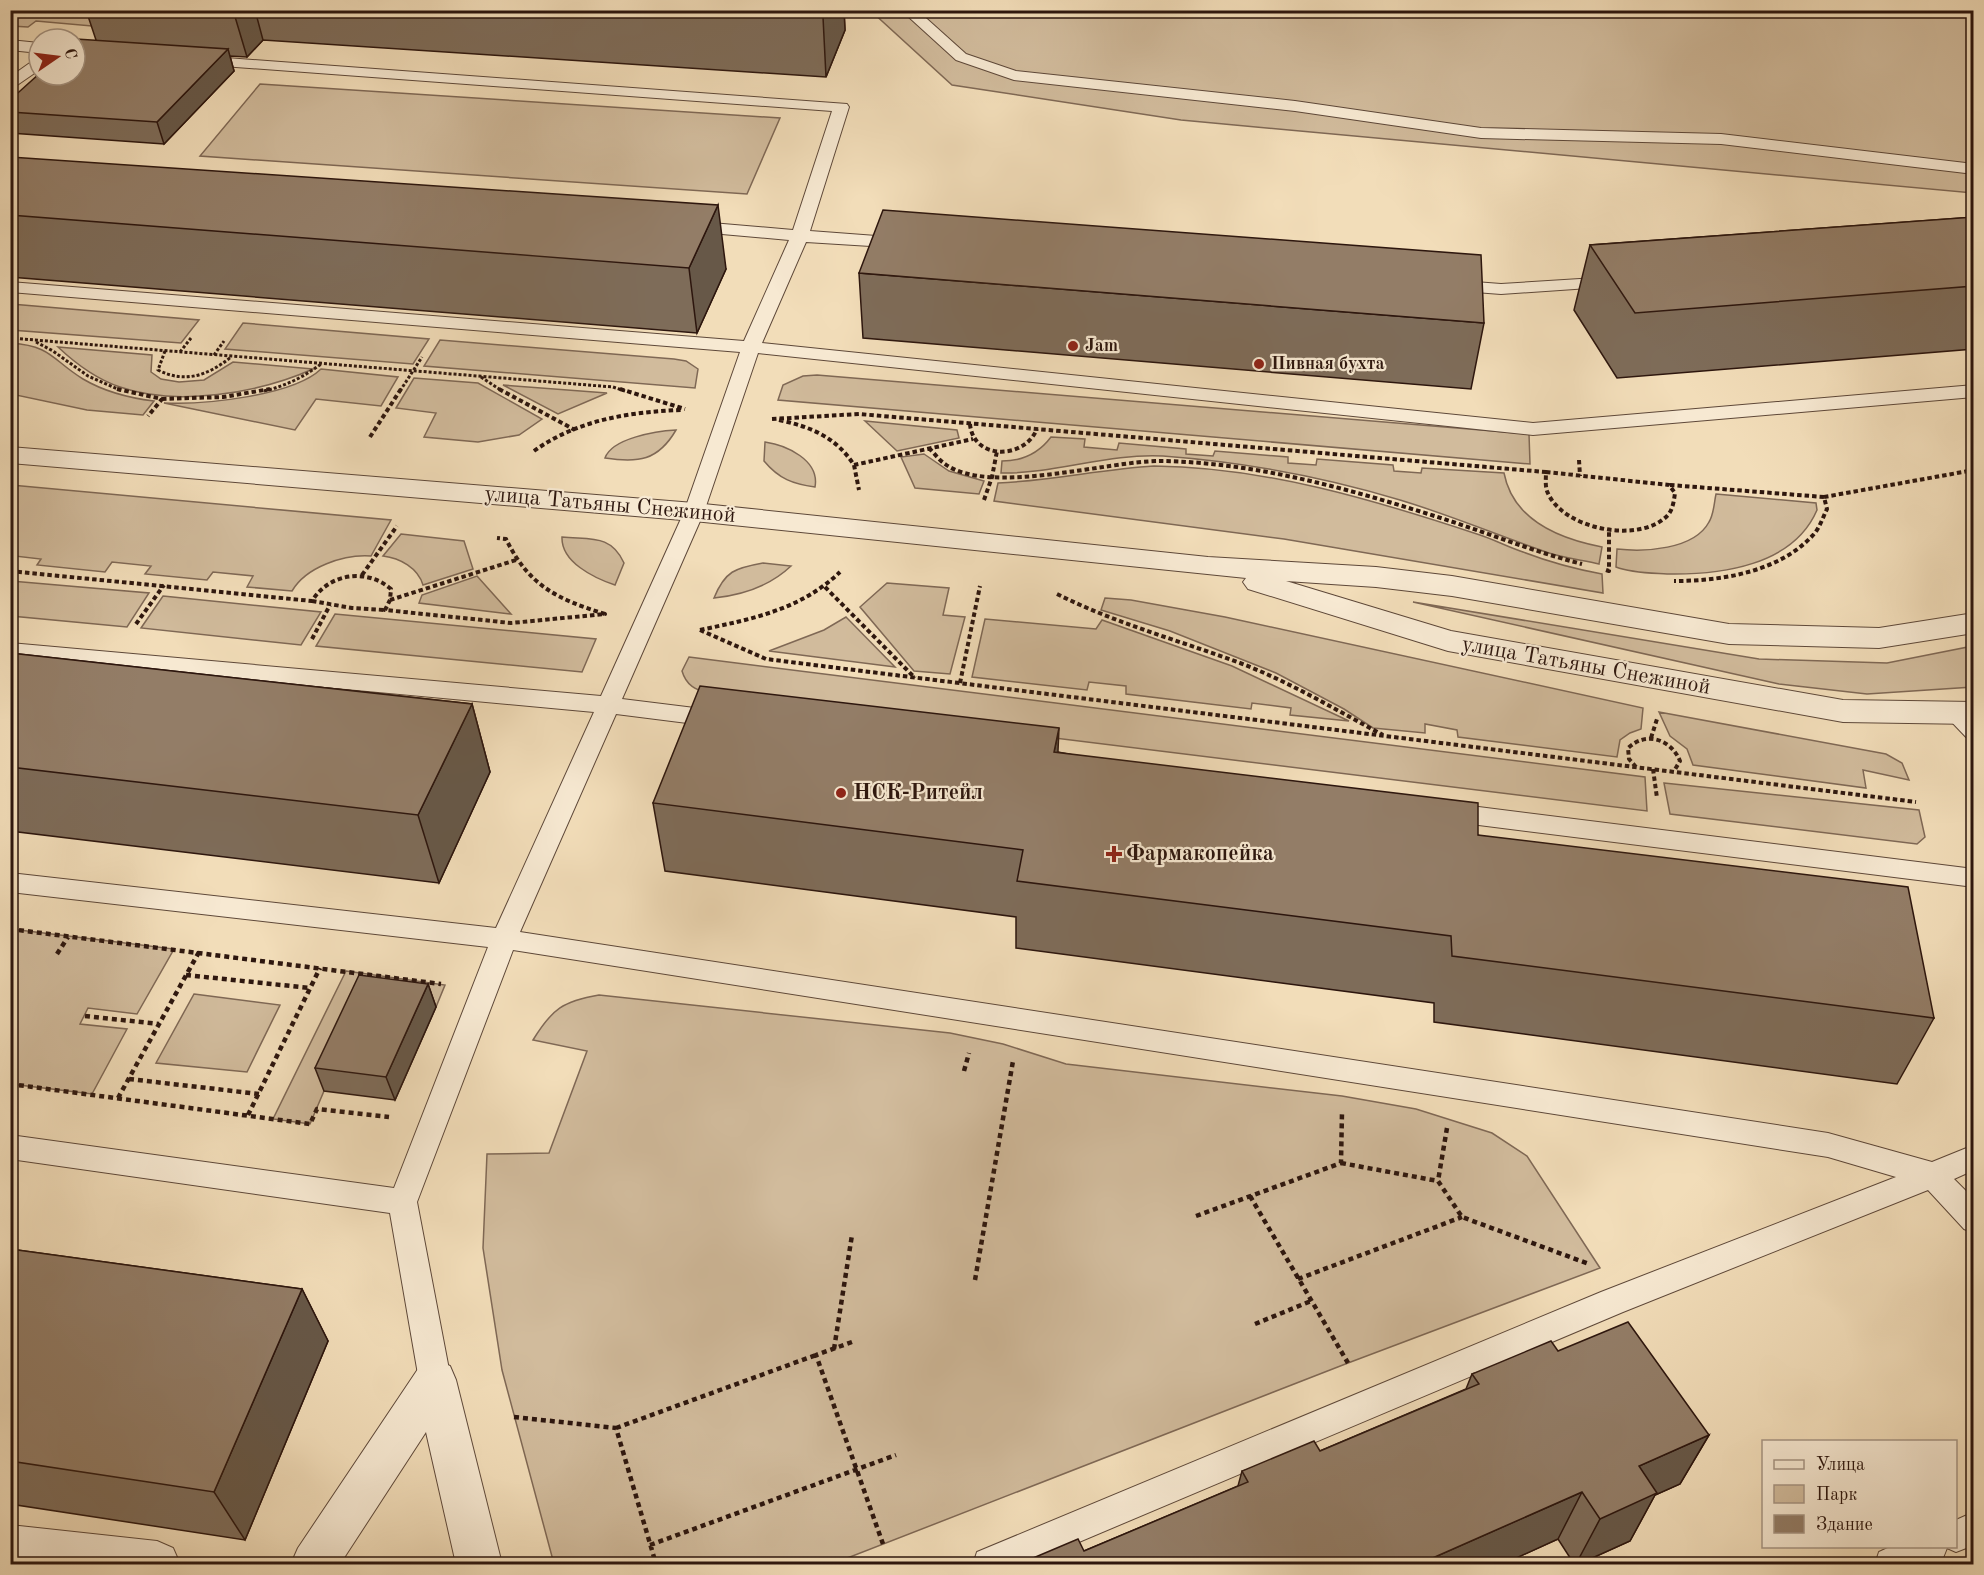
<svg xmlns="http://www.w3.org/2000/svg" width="1984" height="1575" viewBox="0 0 1984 1575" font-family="'Old Standard TT',serif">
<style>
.green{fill:#d1bb9c;stroke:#7f6855;stroke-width:1.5}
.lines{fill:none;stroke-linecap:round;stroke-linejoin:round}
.service-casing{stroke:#5e4839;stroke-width:2}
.minor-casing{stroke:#5e4839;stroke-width:2}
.tertiary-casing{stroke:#5e4839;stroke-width:2}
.path-far2{stroke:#2d160e;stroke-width:3;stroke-dasharray:3 2;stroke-linecap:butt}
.path-far1{stroke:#2d160e;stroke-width:4;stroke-dasharray:4.5 3;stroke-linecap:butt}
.path{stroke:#2d160e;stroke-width:4.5;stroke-dasharray:5 4;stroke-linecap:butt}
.service{fill:#f7e9d2;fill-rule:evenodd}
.minor{fill:#f7e9d2;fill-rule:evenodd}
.tertiary{fill:#f7e9d2;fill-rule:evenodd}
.wall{fill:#7e6c59;stroke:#2d160e;stroke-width:1.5}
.shaded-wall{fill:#675848;stroke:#2d160e;stroke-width:1.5}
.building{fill:#937d67;stroke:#2d160e;stroke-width:1.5}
.poi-dot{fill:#8f2418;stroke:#f7e9d2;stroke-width:2}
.labels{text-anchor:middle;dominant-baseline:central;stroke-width:4.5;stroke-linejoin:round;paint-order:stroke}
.far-poi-label{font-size:18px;font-weight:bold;fill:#2d160e;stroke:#f7e9d2;text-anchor:start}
.street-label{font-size:22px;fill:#2d160e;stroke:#f7e9d2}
.poi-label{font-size:22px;font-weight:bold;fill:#2d160e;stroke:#f7e9d2;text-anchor:start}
</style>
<rect width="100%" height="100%" fill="#f2ddb9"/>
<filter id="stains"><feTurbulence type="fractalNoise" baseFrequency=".00333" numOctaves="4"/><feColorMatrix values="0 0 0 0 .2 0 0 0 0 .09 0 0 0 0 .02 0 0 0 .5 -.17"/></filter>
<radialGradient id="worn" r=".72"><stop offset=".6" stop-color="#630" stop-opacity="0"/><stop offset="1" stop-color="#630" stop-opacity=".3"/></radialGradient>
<path class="green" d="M10,11H108L92,26L36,21L28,27L11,26Z
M871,11H1973V193L1181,120L952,85Z
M260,84L780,118L747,194L200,156Z
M11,304L199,320L181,343L11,330Z
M243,323L429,339L413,364L225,349Z
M440,340L674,359L686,361L698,369L695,388L424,366Z
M11,343C52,346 52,360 83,379C105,392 129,398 154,401L143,415L87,410L11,394Z
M58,347L152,355L151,372L161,379L179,382L204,380L233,362L313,369C259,393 177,407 120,387C96,379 76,364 58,347Z
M321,369L398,377L381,406L316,399L295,430L164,403C202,405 293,396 321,369Z
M817,375L1529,434L1530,464L778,400L783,385L803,376Z
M414,378L478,383L542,419L519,435L478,442L424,437L436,413L396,408Z
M503,385L607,393L558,414Z
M865,421L957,430L959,438L897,451Z
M676,430C658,461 638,463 605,458C612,438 657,431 676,430Z
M1051,437L1085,439L1084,447L1117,450L1119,443L1186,449V454L1213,456L1215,451L1288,457V463L1316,465L1317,459L1393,465L1394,471L1421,473L1422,468L1504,473C1513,520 1560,539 1602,547L1599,564C1582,560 1563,558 1546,552C1497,535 1450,515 1400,500C1324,477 1243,462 1163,456C1108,453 1056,474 1001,473L1002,461C1022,461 1039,453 1051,437Z
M765,442C786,445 820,460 815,487C793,484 779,479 764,461Z
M924,454L949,471L984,481L979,494L915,488L901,457Z
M1154,466C1265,467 1375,500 1480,535C1495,540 1508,547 1523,552C1549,562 1575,569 1602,574L1603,593L1284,539L994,501L998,483C1051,481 1102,469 1154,466Z
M11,485L391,520L371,556C344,554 306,567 292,591L247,587L253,576L213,572L207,580L145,574L151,566L112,562L105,572L37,565L41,559L15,556L11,562Z
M1716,494L1816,503L1817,510C1793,566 1720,575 1667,574C1651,573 1631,573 1616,567L1617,549C1644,552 1694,550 1709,522C1714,514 1714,503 1716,494Z
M401,534L464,541L473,569L423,585C418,568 400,558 383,556Z
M562,537C590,540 611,534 624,563L615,585C594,578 561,562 562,537Z
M763,563L791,566C770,586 742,595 714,598C725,571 735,568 763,563Z
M477,576L511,614L419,603L422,595Z
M10,581H11L149,593L127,627L11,616Z
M887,583L949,588L943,615L965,617L950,674L914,671L860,607Z
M163,596L321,612L301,645L141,628Z
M1105,598L1131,600L1225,617L1643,708L1641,729L1630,733L1620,740L1617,757L1458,737L1457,730L1425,724V733L1373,728L1344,709L1276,673L1170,631L1101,610Z
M1413,602L1759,659L1887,663L1973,646V687L1867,694L1779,684Z
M335,614L596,639L582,672L316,646Z
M846,617L895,667L769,651L824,630Z
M985,619L1096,629L1102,620L1232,666L1349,721L1290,715L1291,708L1252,703L1251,709L1126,694V686L1089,682L1087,690L972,677Z
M689,657L1645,777L1647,811L714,696C698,690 687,688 682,671Z
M1659,712L1886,754L1902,763L1909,780L1863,770L1866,788L1693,765L1687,749L1670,736Z
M1664,783L1919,810L1925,837L1917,844L1670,814Z
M11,929L174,949L137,1014L88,1008L80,1024L127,1029L92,1094L11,1084Z
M346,971L445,985L436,1007L324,1091L310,1124L273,1119Z
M194,994L280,1005L247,1072L156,1063Z
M599,995L950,1033L1003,1044L1066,1064L1342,1096L1416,1109L1492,1133L1527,1156L1600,1268L1348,1363L832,1564H554L502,1370L483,1248L487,1154L549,1153L587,1051L533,1040C552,1009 563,1001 599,995Z"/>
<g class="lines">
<g class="service-casing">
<path id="service" d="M901,10H917L966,54L1016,71L1295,101L1481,128L1721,134L1974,164V174L1721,144L1481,138L1295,111L1014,80L956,60Z
M10,40L39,43V53L10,50Z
M200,56L847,104L849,107L810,231L903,238L909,239L912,243L909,247L903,248L806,242L762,343L1533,423L1974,385V397L1533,435L758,353L704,512L622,699L719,711L727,713L731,719L727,725L719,727L616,714L520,932L1828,1133L1932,1162L1974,1145V1170L1954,1179L1974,1199V1233L1964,1229L1928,1190L1623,1312L1027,1564H973L977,1552L1601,1292L1896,1177L1828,1157L513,950L417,1202L451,1380L446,1390L435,1394L424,1390L419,1380L390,1213L10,1159V1135L394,1188L488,947L10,892V873L496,928L594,712L10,658V643L601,696L684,512L740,352L10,292V282L744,341L789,240L688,231L682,230L679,226L682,222L688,221L793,230L832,111L195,64L192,61L195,58Z
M39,58V70L10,90V77L34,60Z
M1612,277L1618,278L1621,282L1618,286L1501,294L1449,290L1443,289L1440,285L1443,281L1449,280L1501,284Z
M1956,706L1964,708L1974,717V739L1966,737L1944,714L1948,708Z
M1447,803L1974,869V887L1447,821L1438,818L1435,812L1438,806Z
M1974,1512V1545L1956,1552L1947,1548L1943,1558L1927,1564H1875L1879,1552L1892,1546H1956V1520Z"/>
</g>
<g class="minor-casing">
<path id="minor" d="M435,1360L450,1366L456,1380L502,1564H456L426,1432L340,1564H291L298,1548L420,1366Z
M10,1525L157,1541L173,1548L180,1564H10Z"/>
</g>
<g class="tertiary-casing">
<path id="tertiary" d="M10,447L694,503L1208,557L1376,567L1452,576L1729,624L1879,628L1974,613V633L1879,648L1729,644L1452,596L1376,587L1286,581L1451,631L1843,700L1974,702V724L1843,722L1448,651L1248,589L1243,582L1246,578L694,521L10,463Z"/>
</g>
<path class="path-far2" d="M10,338L613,387L625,391
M36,342L53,351L88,376L122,391
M165,351L158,370C185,384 209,375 231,357
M180,352L191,338
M214,355L224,341
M481,377L502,391
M264,391C285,386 304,377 321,364
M400,391L422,357"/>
<path class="path-far1" d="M117,389L162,399L148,416
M499,389L575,430
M620,389L685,409
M162,399L223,397L270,389
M772,419L859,414L1546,472
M779,420C811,427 836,437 854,465L973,439
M970,424C973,460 1024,460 1037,429
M370,437L401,389
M929,448C934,453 939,460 945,464C988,496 1107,461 1160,461C1256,462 1353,490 1444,519C1490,534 1535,552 1582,564
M534,451C577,420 629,412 681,410
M1579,460L1580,476
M854,465L859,490
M1546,472L1669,485L1675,493C1674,500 1673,509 1668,515C1640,545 1561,529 1547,491C1545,485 1546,478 1546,472Z
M1670,485L1824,497L1827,509C1823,517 1820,527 1814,534C1780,572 1722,581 1674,581
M1824,497L1974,470
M984,500L992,477L997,451
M1606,570L1609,571V530
M10,571L312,601C329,573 367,568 391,589L390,600L385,610L511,623L605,614C557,599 529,586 506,539L497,538
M362,575L397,526
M825,587L915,678
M1057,594C1117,624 1178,640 1240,663C1290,682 1336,710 1383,735
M390,600L516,560
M312,601L352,608L385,610
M136,624L164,585
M700,630L766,659L1916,802
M700,630C752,619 800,610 840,572
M312,639L330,605
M960,683L980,586
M1651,738L1657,719
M1636,767L1629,759L1628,748C1646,731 1671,739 1680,761L1674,771
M1653,769L1657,798"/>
<path class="path" d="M10,929L441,984
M57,954L68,937
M186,975L310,988
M85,1016L159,1024
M964,1071L969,1053
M129,1079L259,1094
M10,1084L310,1124L317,1109L389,1117
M118,1098L199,952
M248,1115L320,968
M1447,1128L1438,1181L1462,1217L1589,1264
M1341,1163L1438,1181
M1250,1196L1348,1363
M1196,1216L1341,1163L1342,1112
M1298,1279L1462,1217
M975,1280L1013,1061
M1255,1324L1311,1301
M852,1342L816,1355L883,1544
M834,1349L852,1235
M514,1417L616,1428L656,1564
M616,1428L816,1355
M650,1545L896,1455"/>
<use href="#service" class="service"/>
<use href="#minor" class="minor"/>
<use href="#tertiary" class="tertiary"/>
</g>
<path class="wall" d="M86,10H844L845,30L826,77L263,40L247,57L230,56L234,71L164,144L10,133V100L96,40Z
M10,157L726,269L697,333L10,277Z
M1974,217V349L1617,378L1574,310L1590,245Z
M859,273L1484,323L1471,389L863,338Z
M10,653L472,704L490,772L439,883L10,831Z
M1058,752L1478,835L1934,1018L1897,1084L1434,1022V1003L1016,948V917L665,871L653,803Z
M428,984L436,1007L395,1100L324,1091L315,1068Z
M10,1249L302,1289L328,1341L245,1540L10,1504Z
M1558,1351L1709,1435L1680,1484L1655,1495L1630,1541L1579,1564H1574L1558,1539L1503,1564H1019L1084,1551L1238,1486L1242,1471L1320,1451L1466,1389L1472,1374Z"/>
<path class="shaded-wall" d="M233,10H255L263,40L247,57Z
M825,10H844L845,30L826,77L823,17Z
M228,49L234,71L164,144L157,122Z
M718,205L726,269L697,333L689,268Z
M472,704L490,772L439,883L418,815Z
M1059,728L1056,796L1054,752Z
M428,984L436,1007L395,1100L386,1077Z
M302,1289L328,1341L245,1540L214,1492Z
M1709,1435L1680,1484L1655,1495L1630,1541L1579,1564H1576L1600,1519L1639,1466Z
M1582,1492L1558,1539L1503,1564H1419Z"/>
<path class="building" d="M718,10H825L823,17Z
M76,39L228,49L157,122L10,112V100L39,74V75H75V40Z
M10,157L718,205L689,268L10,215Z
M883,210L1481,255L1484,323L859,273Z
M1974,217V286L1635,313L1590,245Z
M10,653L472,704L418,815L10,767Z
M700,686L1059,728L1054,752L1478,803V835L1908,887L1934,1018L1452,956L1451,936L1017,881L1023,850L653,803Z
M359,975L428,984L386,1077L315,1068Z
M10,1249L302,1289L214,1492L10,1461Z
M1628,1322L1709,1435L1639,1466L1657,1493L1600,1519L1582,1492L1419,1564H1019L1078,1539L1084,1551L1248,1482L1242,1471L1314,1441L1320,1451L1479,1384L1472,1374L1551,1341L1558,1351Z"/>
<g class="poi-dot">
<circle cx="1073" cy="346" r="6"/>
<circle cx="1259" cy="364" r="6"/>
<circle cx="841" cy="793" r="6"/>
<path d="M1111 845h6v6h6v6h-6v6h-6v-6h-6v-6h6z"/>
</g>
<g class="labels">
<g class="far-poi-label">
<text x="1085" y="346">Jam</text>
<text x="1271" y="364">Пивная бухта</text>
</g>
<g class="street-label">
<text transform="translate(610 505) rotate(5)">улица Татьяны Снежиной</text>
<text transform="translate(1586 666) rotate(10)">улица Татьяны Снежиной</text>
</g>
<g class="poi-label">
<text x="853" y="793">НСК-Ритейл</text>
<text x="1126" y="854">Фармакопейка</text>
</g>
</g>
<rect width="1984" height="1575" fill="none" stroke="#f2ddb9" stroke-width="36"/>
<rect x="12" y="12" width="1960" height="1551" fill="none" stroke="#2d160e" stroke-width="3"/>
<rect x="18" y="18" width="1948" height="1539" fill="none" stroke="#2d160e" stroke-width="1.5"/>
<rect x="1762" y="1440" width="195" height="108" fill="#f7e9d2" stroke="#a69584" stroke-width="1.5"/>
<rect x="1774" y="1460" width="30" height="9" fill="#f7e9d2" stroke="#a69584" stroke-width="1.5"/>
<text x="1816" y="1470" font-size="18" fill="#2d160e">Улица</text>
<rect x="1774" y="1485" width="30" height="18" fill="#d1bb9c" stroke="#a69584" stroke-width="1.5"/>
<text x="1816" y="1500" font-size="18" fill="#2d160e">Парк</text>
<rect x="1774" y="1515" width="30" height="18" fill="#937d67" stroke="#a69584" stroke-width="1.5"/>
<text x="1816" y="1530" font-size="18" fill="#2d160e">Здание</text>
<g transform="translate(57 57) rotate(76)"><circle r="28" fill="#f7e9d2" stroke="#a69584" stroke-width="1.5"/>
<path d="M0-4.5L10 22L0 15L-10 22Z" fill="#8f2418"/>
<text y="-9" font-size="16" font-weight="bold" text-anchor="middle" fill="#2d160e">С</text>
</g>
<rect width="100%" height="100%" filter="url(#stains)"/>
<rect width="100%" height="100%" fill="url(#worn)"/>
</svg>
